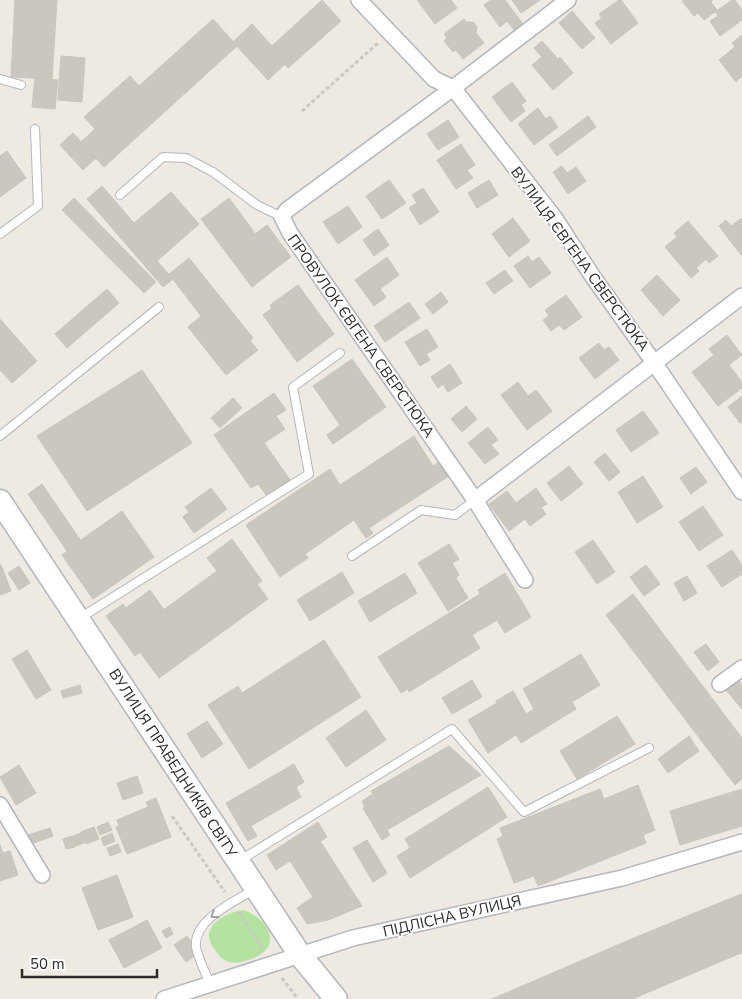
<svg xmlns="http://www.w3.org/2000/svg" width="742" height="999" viewBox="0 0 742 999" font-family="'Nunito Sans',sans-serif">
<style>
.green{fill:#b4e2a0}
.building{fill:#cac7bf;stroke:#cac5ba}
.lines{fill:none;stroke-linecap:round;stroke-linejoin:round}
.service-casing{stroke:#b4b6c0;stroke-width:10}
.minor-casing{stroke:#b4b6c0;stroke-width:18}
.secondary-casing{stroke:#b4b6c0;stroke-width:25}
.path{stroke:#c8c8c8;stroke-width:3;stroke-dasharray:4 2.5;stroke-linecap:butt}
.service{stroke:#fff;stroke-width:8}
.minor{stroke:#fff;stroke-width:15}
.secondary{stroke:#fff;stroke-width:22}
.oneway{stroke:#a0a0a0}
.labels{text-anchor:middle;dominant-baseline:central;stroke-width:4;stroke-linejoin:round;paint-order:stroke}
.street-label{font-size:15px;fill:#2d2d2d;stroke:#fff}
</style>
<rect width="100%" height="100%" fill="#eee9e1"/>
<path class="green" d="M243,910C256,914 277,930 268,947C262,957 241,965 230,962C223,961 219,956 215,950C197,929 223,913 243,910Z"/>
<path class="building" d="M15,0H57L52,79L11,77Z
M322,0L341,21L288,68L285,64L268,80L233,42L252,24L272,46Z
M417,0H451L457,8L435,24Z
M491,0H505L523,24L515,31L507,21L500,27L484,5Z
M512,0H540L521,13Z
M619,0H621L638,23L611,44L595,23L602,18L599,14Z
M684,0H713L711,2L717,10L704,20L698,13L694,16L682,1Z
M732,0H735L742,10V20L720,36L710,21L718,16L715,12Z
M572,11L595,38L582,49L559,23Z
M213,19L237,46L104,167L81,142L95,129L84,117L130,76L139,86Z
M464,19L466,22H473L477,27L476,33L484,43L463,59L456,50L453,52L444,41L447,38L444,34Z
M742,35V76L736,82L719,60L735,47L732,43Z
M542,41L558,59L560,57L573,73L553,90L532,65L542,57L534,48Z
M61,56L85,58L82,102L58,100Z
M35,78L58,80L55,109L32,107Z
M512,82L526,101L521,105L525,111L511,122L492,97Z
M538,108L546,119L550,116L558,127L534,145L518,124Z
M588,116L596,127L557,156L549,145Z
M448,120L459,137L438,150L427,134Z
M73,133L96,158L83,170L60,145Z
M461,144L475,165L467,170L473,178L456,189L437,160Z
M7,151L26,178L0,197V156Z
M562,166L567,173L576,167L586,181L568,194L553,172Z
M389,180L406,203L382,219L366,196Z
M489,180L498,195L477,208L468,193Z
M102,186L134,223L171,192L199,224L157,261L173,279L163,287L87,199Z
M423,188L439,212L420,225L409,208L417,203L412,195Z
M74,198L156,282L144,293L62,210Z
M229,198L279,266L252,287L201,219Z
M348,206L362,227L338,244L323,222Z
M513,218L530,241L509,257L492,234Z
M742,218V254L741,255L719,226L726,220L731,226Z
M688,221L718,256L709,263L706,259L696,268L699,271L691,278L665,247L677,237L674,233Z
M267,225L291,257L279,266L255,234Z
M378,229L389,245L374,256L363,240Z
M528,256L532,262L539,257L551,273L530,288L514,266Z
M387,257L399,275L380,289L386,297L374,306L355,280Z
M189,258L253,338L250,341L258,350L226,375L188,327L201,316L169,274Z
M505,270L513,281L494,294L486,283Z
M657,275L680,300L663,316L641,290Z
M298,285L334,334L297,362L263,315L272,308L270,305Z
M107,289L119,303L67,348L55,334Z
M441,292L448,302L433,314L425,304Z
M566,295L582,317L564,330L559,325L551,331L543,320L549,316L545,310Z
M409,302L420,318L385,342L374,326Z
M0,319L37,361L12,383L0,370Z
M427,329L438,347L426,354L430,360L420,366L405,342Z
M727,335L742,355L702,385L692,372L714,355L709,349Z
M599,343L604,350L609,347L619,360L595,379L579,358Z
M352,359L386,407L333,444L327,435L340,425L313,386Z
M450,364L462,383L448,392L443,384L438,388L431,377Z
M729,365L742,382V388L718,406L702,385Z
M142,370L192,443L87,511L37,436Z
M518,382L528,396L536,390L552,411L527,430L501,395Z
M274,393L286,410L276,416L285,429L264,443L244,414Z
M742,396V422L740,423L728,407Z
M233,398L242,408L220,428L211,418Z
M466,406L477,419L462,432L451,419Z
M643,411L659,433L631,452L616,430Z
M244,414L290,480L267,496L258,484L251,488L214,435Z
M488,427L498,440L491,445L499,454L485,464L468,443Z
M414,436L433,466L439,462L449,476L369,528L373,533L366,538L354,520L305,554L308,558L280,577L246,525L330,469L340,485Z
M605,453L620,472L609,481L594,462Z
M569,466L583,484L561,501L547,483Z
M696,467L707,482L691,494L680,478Z
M643,476L663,507L637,523L618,492Z
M42,484L81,541L67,551L28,494Z
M211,488L227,509L194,533L183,517L189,512L185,507Z
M536,488L547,504L541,507L546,514L530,526L525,519L509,531L489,504L507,491L516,503Z
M703,506L723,535L699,551L679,522Z
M122,511L154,557L112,586L81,540Z
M232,539L242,553L217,571L207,558Z
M593,540L615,572L597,584L575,552Z
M81,541L112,586L93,599L62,555Z
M449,544L459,559L452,563L459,575L456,578L468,598L448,611L418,563Z
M732,550L742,565V574L722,587L707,566Z
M242,553L262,581L257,584L268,599L159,678L140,652L135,656L123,639Z
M0,565H1L11,591L0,595Z
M646,565L660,584L644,596L630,577Z
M19,566L30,583L19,590L8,573Z
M342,572L354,593L310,621L297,600Z
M405,573L417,593L370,622L358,601Z
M505,573L531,617L505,633L497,620L472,635L480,648L409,692L408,689L401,693L378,657L480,594L478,590Z
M687,576L697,593L684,601L674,583Z
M150,590L164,610L123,639L106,616L123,604L126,608Z
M633,594L742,738V779L735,785L606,615Z
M324,640L361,697L249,769L208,705L238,686L242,693Z
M706,644L719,662L708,671L694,652Z
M27,650L51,690L36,699L12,659Z
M581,654L600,685L572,702L576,709L521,743L496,701L513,691L526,714L534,709L523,689Z
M472,680L482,697L452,714L442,698Z
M738,680L742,685V709L726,690Z
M80,685L82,693L63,698L61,691Z
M497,703L516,735L488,753L468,720Z
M366,710L386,740L346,767L326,738Z
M617,716L635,744L577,779L560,751Z
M207,721L223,744L202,758L187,734Z
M689,736L699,751L668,773L658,759Z
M449,746L481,775L387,830L390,835L382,840L363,808L365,807L362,801L373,794L371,791Z
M294,764L304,782L296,787L301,797L242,831L226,803Z
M19,765L36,793L16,805L0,777Z
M137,776L143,793L123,800L117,783Z
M638,785L655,830L643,835L646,843L538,886L534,876L514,883L497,839L503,836L500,828L600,789L604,799Z
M488,787L507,817L410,878L397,856L410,848L405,839Z
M742,789V826L680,845L670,811Z
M156,798L171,837L127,854L116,827L119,826L117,820L148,807L146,802Z
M108,822L112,830L100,835L97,827Z
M318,822L327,837L276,870L267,855Z
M251,826L257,836L248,841L242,831Z
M94,827L99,839L86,844L81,832Z
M50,828L53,836L31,844L28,835Z
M81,833L84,843L76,846L73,836Z
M112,833L115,841L104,846L101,838Z
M72,836L75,847L66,849L63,839Z
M367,840L387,873L373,882L353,848Z
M320,841L362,906L328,920L290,861Z
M118,844L121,852L110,856L107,848Z
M0,845L3,853L10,851L18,875L0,881Z
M117,875L133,917L98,930L82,888Z
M742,894V953L736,955L714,905Z
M313,897L328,920L307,924L297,908Z
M714,905L736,955L644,994L622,943Z
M147,920L162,948L124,968L109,940Z
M170,927L173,934L166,938L162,931Z
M187,936L199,953L186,962L174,945Z
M622,943L644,994L633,999H541L534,981Z
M534,981L541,999H492Z"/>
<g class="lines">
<g class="service-casing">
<path id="service" d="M0,79L21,85
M120,195L163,157L186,158L213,172L257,205L282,217
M0,234L38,206L35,129
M0,436L159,307
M352,556L421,510L455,515L475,500
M80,618L309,474L293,387L340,353
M239,861L452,729L524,812L649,748
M210,984C206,974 198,958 196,947C193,920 234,902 253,890"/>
</g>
<g class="minor-casing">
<path id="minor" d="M359,0L434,79L453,88L554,217L593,277L655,364L742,492
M475,500L742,296
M525,580L475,500L290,233L282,217L287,210L453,88L568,0
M720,684L742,668
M0,805L42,875
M164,999L353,938L622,878L742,842"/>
</g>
<g class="secondary-casing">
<path id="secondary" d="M0,501L300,955L336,999"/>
</g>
<path class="path" d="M302,111L378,43
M172,816L225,892
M239,912L263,949
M282,978L298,999"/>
<use href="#service" class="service"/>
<use href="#minor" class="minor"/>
<use href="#secondary" class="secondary"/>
</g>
<defs><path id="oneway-chevron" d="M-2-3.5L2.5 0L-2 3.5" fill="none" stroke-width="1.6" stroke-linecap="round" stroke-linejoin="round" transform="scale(1.25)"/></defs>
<use class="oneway" href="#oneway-chevron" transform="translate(214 915) rotate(147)"/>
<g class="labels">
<g class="street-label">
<text transform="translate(580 259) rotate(54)">ВУЛИЦЯ ЄВГЕНА СВЕРСТЮКА</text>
<text transform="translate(361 336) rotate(55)">ПРОВУЛОК ЄВГЕНА СВЕРСТЮКА</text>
<text transform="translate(173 763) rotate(57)">ВУЛИЦЯ ПРАВЕДНИКІВ СВІТУ</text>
<text transform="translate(452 916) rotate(-13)">ПІДЛІСНА ВУЛИЦЯ</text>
</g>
</g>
<path d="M22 969v8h135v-8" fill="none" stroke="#2d2d2d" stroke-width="2.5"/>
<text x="30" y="969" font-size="15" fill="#2d2d2d" stroke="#ffffff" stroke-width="4" paint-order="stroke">50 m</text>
</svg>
